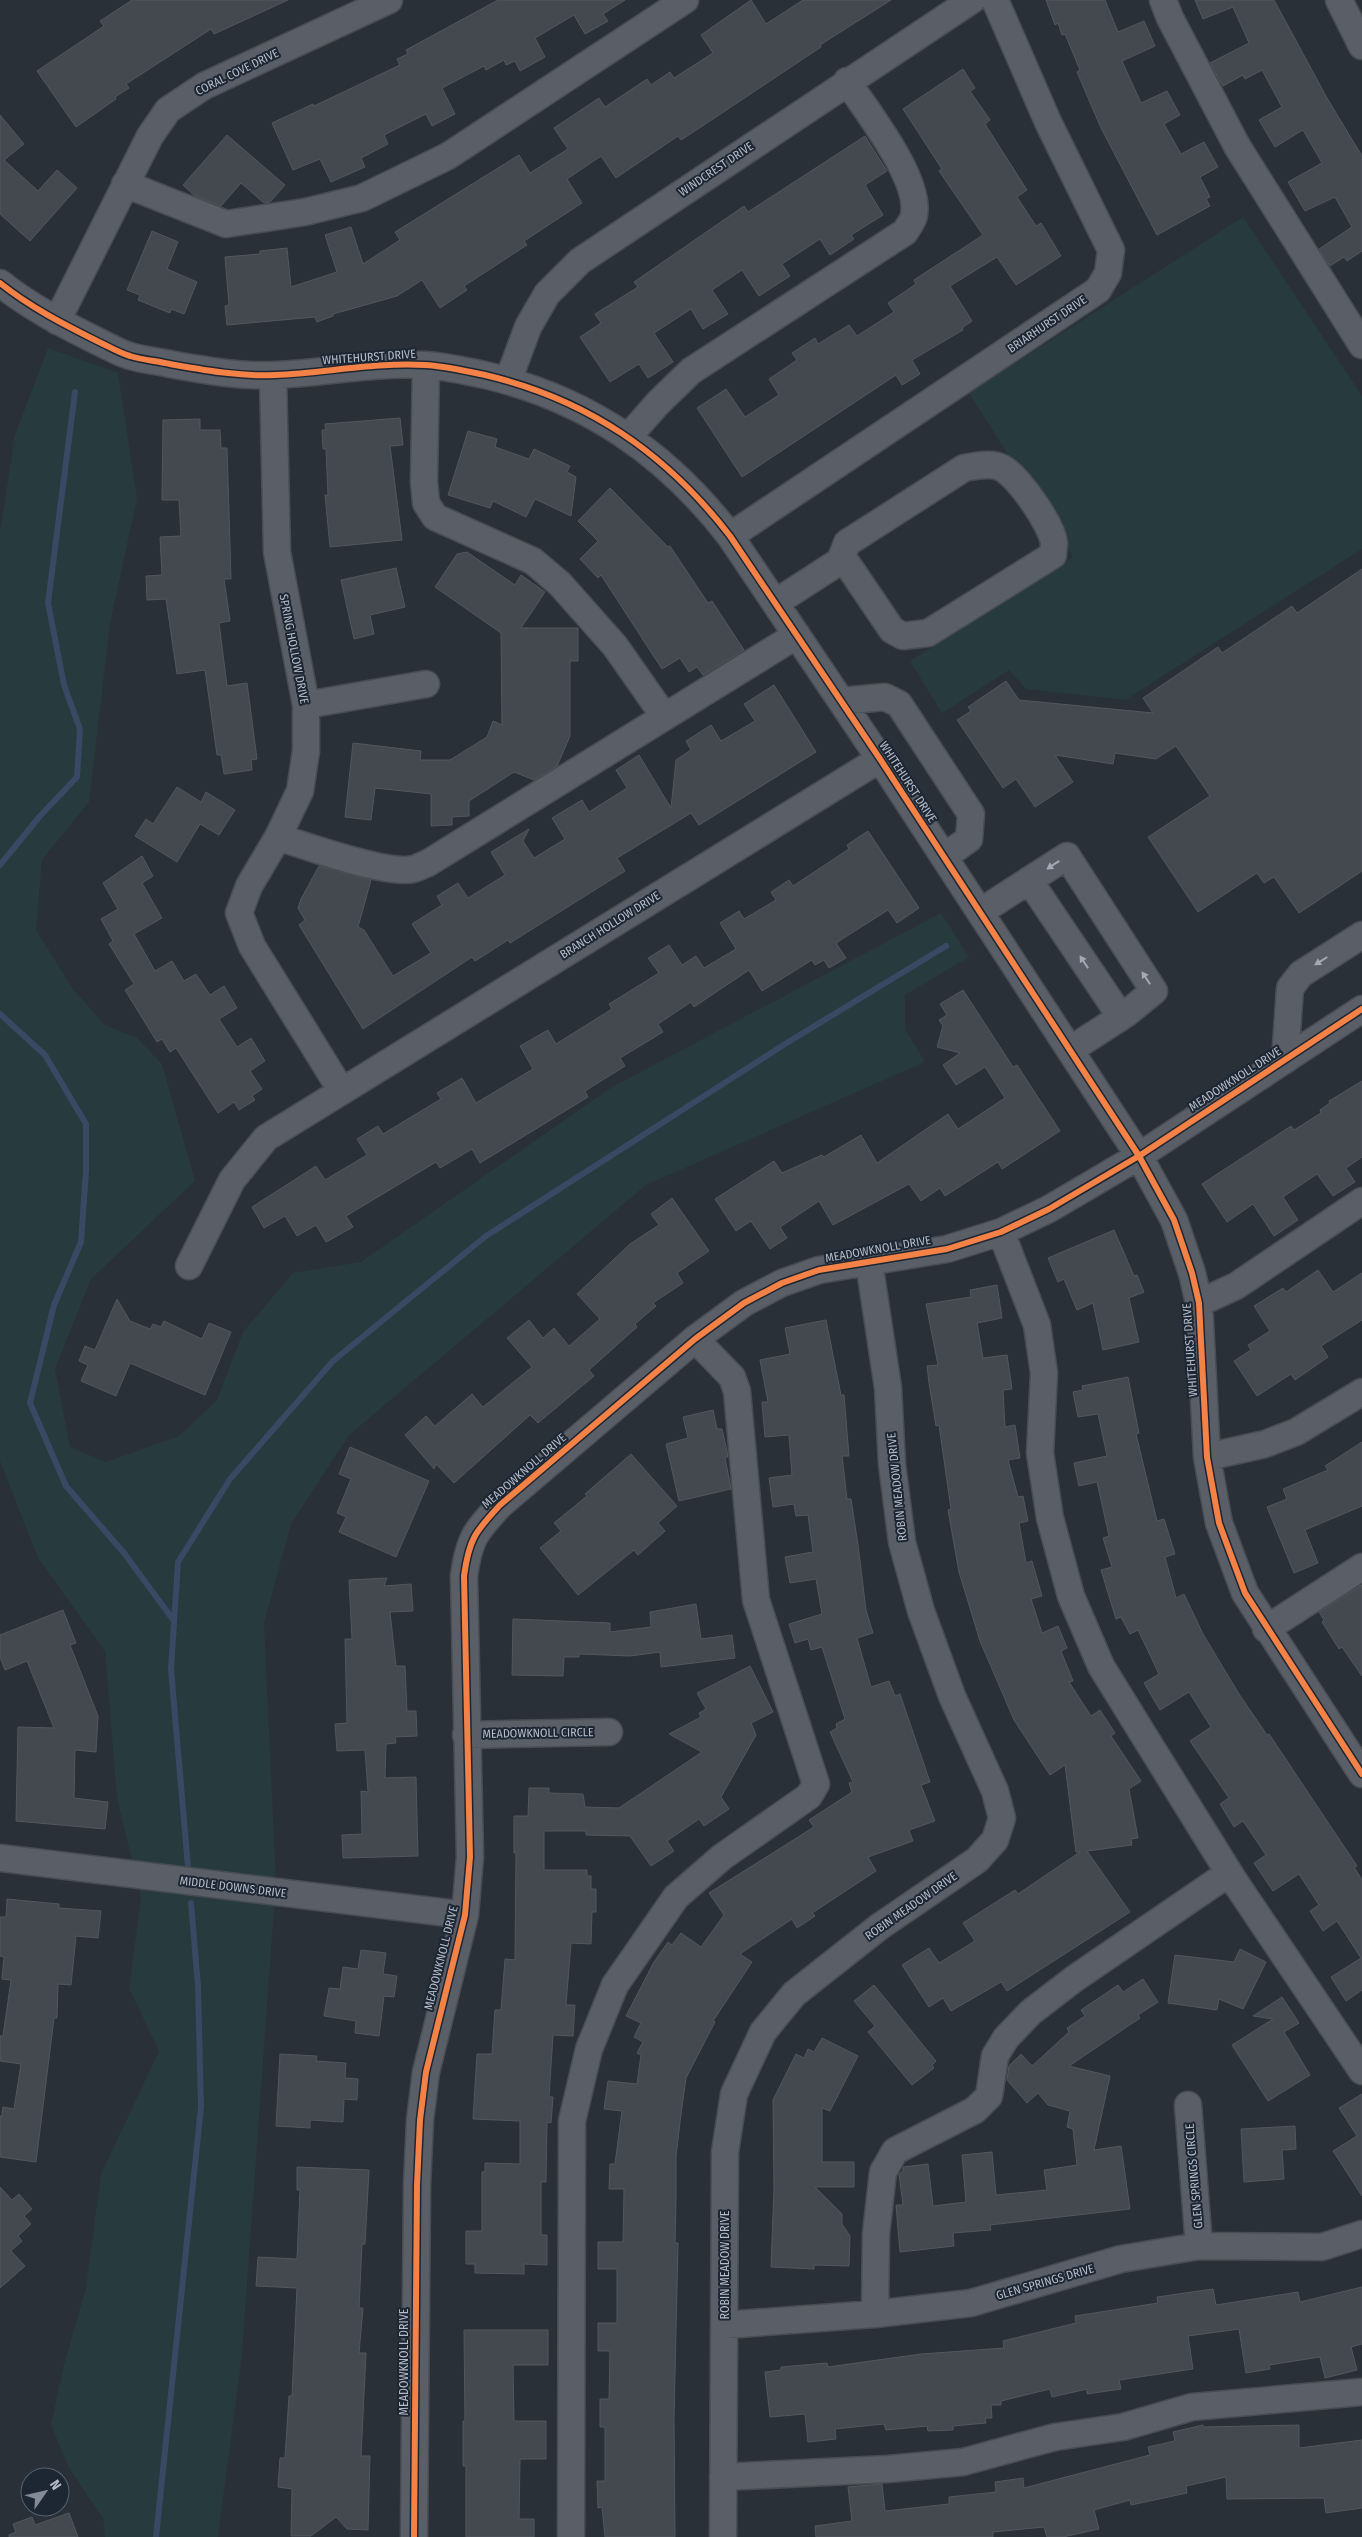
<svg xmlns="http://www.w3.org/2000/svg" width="1362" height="2537" viewBox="0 0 1362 2537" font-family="'Fira Sans Condensed',sans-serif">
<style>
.green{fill:#273a3e}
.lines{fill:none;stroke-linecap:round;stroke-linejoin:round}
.stream{stroke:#384963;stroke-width:6}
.building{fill:#444950;stroke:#52575f}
.minor-casing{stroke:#484c53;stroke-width:29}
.minor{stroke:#5a5e66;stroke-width:26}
.cycleway-casing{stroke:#1d2633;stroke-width:9}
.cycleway{stroke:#f48246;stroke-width:6}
.oneway{fill:#a2a9b5}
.labels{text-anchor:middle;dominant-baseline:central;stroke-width:4;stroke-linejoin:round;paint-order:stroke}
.street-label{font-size:12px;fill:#b4bcc9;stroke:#1d2633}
</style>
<rect width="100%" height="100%" fill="#2a3038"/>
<path class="green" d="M1243,217L1362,396V549L1125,700L1026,689L1009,670L942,713L910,661L1073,557L969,393Z
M48,348L118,373L137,498L110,624L89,802L42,860L36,930L73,989L105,1025L137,1038L162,1064L195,1181L91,1279L55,1369L70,1447L106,1462L179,1436L217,1400L243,1332L293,1273L361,1262L612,1087L941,913L969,957L905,995V1029L925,1062L646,1185L349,1435L291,1524L264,1623L276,1881L242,2354L218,2537H105L103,2518L69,2468L51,2425L64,2365L86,2288L101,2174L159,2051L129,1988L141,1898L117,1798L105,1651L38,1558L0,1461V532L15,435Z"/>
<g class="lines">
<path class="stream" d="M0,865L40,816L77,777L80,729L64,685L48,603L75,392
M0,1014L45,1055L86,1124V1171L81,1242L54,1305L30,1403L66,1486L124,1553L174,1621
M188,1867L171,1669L178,1562L230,1479L333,1361L486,1236L785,1044L946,946
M156,2537L201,2107L198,1986L191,1903"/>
</g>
<path class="building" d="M132,0H288L214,34L211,29L126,84L129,88L115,97L116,99L76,127L37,71L104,26L100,21Z
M498,0H625L603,14L608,21L585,34L574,15L535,38L545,57L520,71L515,61L506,65L504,60L486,70L484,66L442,88L455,114L432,126L426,114L384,135L388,144L361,158L365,167L331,182L320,159L293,170L272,123L313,104L314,106L400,65L397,59L408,54L406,50Z
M751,0L766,24L803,0H891L820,45L821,47L704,125L681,140L678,136L616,178L601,156L567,179L582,203L524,241L527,245L464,286L467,290L440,308L422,280L397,296L333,314V316L317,322L315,317L227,325L225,306L229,305L225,257L260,254V251L287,248L291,287L337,272L325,235L351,227L363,264L400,240L395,232L519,155L530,173L568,149L554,128L599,98L605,107L647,79L651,85L670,72L674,78L713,53L701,35Z
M1046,0H1105L1118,32L1144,21L1155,46L1122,61L1141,103L1167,91L1180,115L1164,124L1181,154L1204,142L1218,167L1200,177L1210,197L1206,199L1210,206L1157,235L1101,128L1077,72L1080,70L1065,34L1062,35L1058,23L1055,25Z
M1195,0H1274L1327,98L1362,156V251L1347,261L1344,257L1330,266L1319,249L1352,227L1335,197L1305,211L1288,182L1322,163L1303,130L1275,147L1259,120L1282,107L1262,70L1245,79L1243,75L1223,86L1210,63L1249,43L1233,7L1203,19Z
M963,69L975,88L970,91L990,120L985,124L1027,190L1017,197L1036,226L1041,223L1061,256L1016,285L997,257L950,286L972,321L962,328L963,330L912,360L920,374L902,385L896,375L742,477L697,408L726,389L745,417L779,395L769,379L797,360L792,353L815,338L818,344L849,325L857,336L894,312L888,303L916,284L914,280L983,235L939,171L942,169L903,109Z
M0,115L24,144L4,160L38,191L57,170L77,188L30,241L0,214Z
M227,135L285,185L270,202L264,203L241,183L221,206L195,196L183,185Z
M865,136L887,171L865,185L883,215L851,235L854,239L830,255L820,239L782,264L790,276L759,296L742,270L712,290L728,314L703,329L691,309L654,333L673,362L648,378L639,364L610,382L580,337L601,323L595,314L638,287L634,282L744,206L748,212Z
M152,231L178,242L167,269L197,282L184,314L171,309L170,313L138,300L140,295L127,290Z
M400,418L403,445L390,446L402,540L330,547L325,495H328L326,449H323L322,430H326L325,424Z
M200,419V430H220L221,448H227L231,579H224L230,621L219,623L227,686L247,683L257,759L251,760L252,770L224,774L221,755H217L205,670L177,674L166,599L147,600L146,576L162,575L160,537L181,536L179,500H162L163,420Z
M468,431L497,439L495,447L529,459L534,449L570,466L567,472L576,477L571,516L535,499L526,517L493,501L490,508L448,495Z
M610,488L668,547L670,546L708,603L712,601L744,650L703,675L697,667L689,672L680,658L662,669L601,575L598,578L580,559L598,541L578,521Z
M467,552L515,585L521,575L545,592L521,628H578V661H570V736L557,766L534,780L514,772L469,801V816L452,817V825L431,826V794L375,788L371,820L345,817L353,743L421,751L420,760H450L487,737L493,721L502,725L501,633L435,587L457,554Z
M396,568L405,607L370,615L374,634L354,639L341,580Z
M1362,569V871L1299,913L1274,877L1264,883L1257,873L1198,912L1148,837L1210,796L1176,746L1156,759L1115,753L1113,764L1055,755L1073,782L1035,807L1016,779L1003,788L957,720L971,711L968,707L1006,681L1019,700L1153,713L1143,698L1218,647L1222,653L1292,606L1297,613Z
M774,685L816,752L699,825L691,813L617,858L625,871L510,943L508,940L475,961L472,957L363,1029L299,925L305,920L298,908L301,899L319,866L371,880L358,927L364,930L393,976L431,953L412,924L442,905L437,896L458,883L468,898L505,875L491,852L529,829L523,841L534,858L565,839L552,818L582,800L589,812L627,788L616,770L639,755L671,808L676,760L691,750L686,741L711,725L721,741L755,721L744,704Z
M177,787L201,802L206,792L235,810L219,835L200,824L177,862L135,836L146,819L153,824Z
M868,831L919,908L897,923L888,910L836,943L846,958L829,968L824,960L815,965L812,960L762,991L749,970L694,1007L691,1002L658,1024L663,1032L620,1058L625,1066L585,1091L588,1097L480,1163L472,1149L440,1168L436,1162L346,1216L353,1227L326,1242L316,1225L297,1236L285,1216L264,1228L252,1207L316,1166L325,1180L367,1155L357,1139L378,1126L383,1134L441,1099L437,1093L462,1078L476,1103L533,1069L520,1046L548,1030L556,1044L612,1009L609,1004L659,973L648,958L669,945L682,965L696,956L704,968L736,949L720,923L739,911L744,919L776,900L771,892L789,880L793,886L849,849L847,845Z
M142,856L153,876L142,883L162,918L134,934L155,971L172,961L184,981L196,974L210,995L224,986L237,1008L219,1019L237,1047L251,1038L265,1061L250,1071L262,1089L252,1096L255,1100L239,1110L234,1102L218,1113L176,1048L170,1052L162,1039L157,1042L125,990L134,984L109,944L113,941L101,919L118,909L103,883Z
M963,990L1013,1067L1017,1065L1060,1131L1002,1169L998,1162L945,1196L940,1188L921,1201L909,1184L833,1225L819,1201L780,1227L787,1238L770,1249L751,1221L736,1231L715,1199L774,1161L782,1173L822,1155L824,1157L861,1135L877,1163L948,1114L958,1129L1005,1098L985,1067L956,1085L943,1065L960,1053L937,1047L943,1026L939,1020L947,1015L940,1004Z
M1362,1081V1157L1346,1168L1355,1182L1333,1196L1317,1174L1283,1197L1298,1220L1274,1236L1253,1204L1227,1222L1202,1184L1291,1126L1294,1130L1321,1113L1320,1110L1330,1103L1329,1101Z
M672,1198L709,1251L677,1273L683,1283L653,1303L656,1306L635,1324L637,1327L589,1370L594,1376L538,1423L530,1415L454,1483L436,1464L434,1469L405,1435L426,1416L435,1426L472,1394L483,1407L532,1367L507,1338L529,1320L543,1338L554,1328L569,1346L600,1319L577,1294L630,1244L659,1225L651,1214Z
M1114,1230L1134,1276L1137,1275L1144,1292L1129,1298L1139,1342L1103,1350L1093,1303L1077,1310L1064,1279L1058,1282L1048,1258Z
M1318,1270L1333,1292L1362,1273V1320L1321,1346L1328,1357L1295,1380L1291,1374L1257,1396L1234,1361L1251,1350L1248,1345L1270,1331L1254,1306L1283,1288L1286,1292Z
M997,1285L1002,1318L977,1323L983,1358L1007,1355L1012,1389L1003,1390L1005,1427L1015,1425L1020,1458L1008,1460L1018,1497L1023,1496L1028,1521L1019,1523L1026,1563L1032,1561L1042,1596L1031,1599L1042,1633L1058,1626L1067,1648L1061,1651L1073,1681L1069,1682L1091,1716L1100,1710L1115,1733L1111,1736L1141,1781L1129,1789L1138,1838L1131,1839L1132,1845L1087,1851L1130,1912L1007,1991L1001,1982L951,2011L943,1998L929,2007L902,1965L929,1948L939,1963L975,1941L963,1923L1015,1890L1018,1894L1080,1852H1076L1065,1765L1050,1775L1014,1720L980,1641L959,1572L948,1510L951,1509L939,1425L936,1426L929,1383L927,1366L938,1365L926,1304L971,1297L970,1290Z
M117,1299L130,1321L150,1329L153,1324L161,1327L164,1321L202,1339L209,1323L231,1332L205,1395L130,1363L116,1396L81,1381L88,1365L79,1361L85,1346L95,1350Z
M826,1320L841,1395H844L849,1456H842L847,1499H851L858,1545L866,1610L873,1633L857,1638L871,1687L889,1681L895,1696L900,1694L930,1782L921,1785L935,1821L909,1830L913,1841L868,1857L876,1871L812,1913L815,1916L797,1928L792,1919L740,1954L752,1962L713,2021L715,2022L686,2078L681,2114L676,2156V2201L675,2243H678L674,2419L675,2537H605L602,2507L598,2508L597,2481H605V2427H600V2399H609L610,2351H598V2323H617V2269H598V2242H623L624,2189H609L610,2164H615L622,2111L604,2109L608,2081L637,2084L641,2055L637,2053L643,2042L634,2037L641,2023L626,2016L654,1962L668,1942L672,1945L681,1933L701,1947L724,1915L709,1893L814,1827L809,1820L852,1792L849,1783L853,1782L830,1732L837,1728L836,1724L845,1719L822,1647L811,1650L808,1639L795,1643L789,1624L822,1614L816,1579L790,1583L785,1557L813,1552L808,1515L796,1516L794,1504L773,1507L769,1478L792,1475L789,1435L765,1437L762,1402H768L760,1360L790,1354L785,1328Z
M1128,1377L1139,1433L1136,1434L1157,1521L1164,1519L1175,1554L1165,1557L1176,1598L1184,1594L1203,1634L1239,1694L1267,1735L1269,1734L1357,1866L1354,1867L1362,1880V1990L1346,2001L1331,1977L1361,1958L1337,1921L1323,1931L1310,1911L1319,1905L1299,1874L1273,1891L1254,1863L1266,1855L1243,1821L1234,1827L1220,1804L1229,1798L1190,1741L1211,1727L1189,1692L1160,1710L1144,1683L1159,1674L1138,1630L1130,1634L1121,1617L1116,1619L1101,1570L1112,1567L1103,1538L1109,1536L1097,1482L1079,1486L1074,1463L1107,1456L1098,1414L1078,1417L1073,1392L1083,1390L1082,1386Z
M713,1410L717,1429H722L727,1451L728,1457H725L731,1489L679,1501L666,1444L688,1438L683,1417Z
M1362,1442V1506L1305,1530L1318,1563L1294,1573L1267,1507L1287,1499L1283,1489L1328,1470L1325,1466Z
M350,1447L429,1481L396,1557L339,1532L346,1517L337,1513L351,1479L339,1474Z
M631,1454L677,1506L658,1523L665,1531L638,1555L634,1550L578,1595L540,1548L561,1531L554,1523L587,1496L585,1494Z
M387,1578L384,1586L411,1584L413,1611L390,1612L396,1666H405L407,1711H416L417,1736L395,1737L396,1743L386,1744L385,1778L416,1777L418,1856L343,1858L342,1835L362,1834L361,1791L368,1792L365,1750L337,1751L335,1724L347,1723L345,1639H352L349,1580Z
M1362,1585V1676L1342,1647L1339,1649L1322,1622L1324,1620L1319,1612Z
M696,1604L701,1639L732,1635L735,1658L661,1667L660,1652L630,1656L579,1654V1657H564L563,1676L512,1675L513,1619L610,1623V1632L651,1627L650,1612Z
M63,1610L76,1643L70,1645L98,1716L96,1752L75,1750L74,1798L108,1802L105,1829L16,1821L18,1727L54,1728L27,1661L5,1670L0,1657V1635Z
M750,1666L773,1712L751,1723L756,1735L721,1797L729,1809L704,1826L699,1819L667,1841L674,1851L651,1866L630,1836L586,1835V1831H544V1870H587V1876H591V1889H596V1912H592L591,1944L571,1943L566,2005H575L573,2036L553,2035L549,2097H553L551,2123L547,2122L546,2182H541V2235H547V2265L524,2264V2274L475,2273V2264H466V2231H482V2172H485V2163L520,2164V2121L473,2119L477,2054H492L495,2010H501L505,1959L515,1960L516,1853H514V1816H528L529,1788H549V1793L583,1794L585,1807L619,1808L702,1752L669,1734L701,1717L699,1713L706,1709L697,1693Z
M7,1899L59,1904V1908L101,1911L98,1938L76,1936L71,1985L58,1984L57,2018H54L36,2162L0,2157V2116H2L3,2107L14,2109L21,2064L0,2061V2036H3L11,1980L2,1979L4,1957L0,1956V1917H6Z
M1240,1949L1266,1962L1243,2009L1219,1999L1217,2010L1168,2003L1175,1955L1234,1962Z
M361,1950L386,1953L383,1974L397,1976L394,1997L384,1996L379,2036L355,2033L356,2021L324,2016L329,1988L340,1989L343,1967L358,1969Z
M1143,1979L1158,2002L1138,2015L1140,2018L1069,2066L1110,2076L1094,2150L1121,2146L1130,2209L990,2225L991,2230L953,2233L954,2246L900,2252L896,2205H903L899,2174L903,2171V2167L928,2164L933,2206L966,2202L962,2155L992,2152L996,2195L1047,2190L1044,2170L1077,2165L1073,2129L1067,2127L1070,2111L1048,2105L1038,2093L1027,2103L1007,2080L1009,2066L1021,2054L1032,2066L1069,2032L1067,2028L1085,2016L1081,2010L1118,1985L1123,1992Z
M874,1985L936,2061L932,2065L934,2068L912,2085L868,2032L875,2026L854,2001Z
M1282,1997L1299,2023L1284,2032L1310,2075L1268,2101L1232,2045L1273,2019L1253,2016Z
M822,2038L858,2056L830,2111L822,2108V2162H854V2187H815L842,2214V2224L850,2236L849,2266L814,2265V2269L771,2267L774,2188L773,2100L796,2054L804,2058L808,2049L814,2052Z
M280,2054L317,2056L316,2061L346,2063L345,2078L358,2079L357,2100L344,2099L343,2122L310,2120V2128L276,2126Z
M1362,2094V2196L1333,2151L1357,2136L1339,2108Z
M1295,2126L1296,2149L1282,2150L1284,2179L1244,2182L1241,2129Z
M297,2167L369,2170L365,2244H362L359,2308H363L359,2353H366L361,2456H370L368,2530L347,2529L336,2517L311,2536H291L292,2489L278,2487L280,2458H285L289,2396H292L297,2288L256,2286L258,2257L297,2259L300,2190H297Z
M0,2187L12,2200L19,2194L32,2209L24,2216L31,2224L18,2236L22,2241L11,2251L25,2266L0,2288Z
M1362,2287V2344L1351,2347L1357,2370L1325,2378L1320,2357L1269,2365L1270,2369L1246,2373L1239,2329L1188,2336L1193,2369L1119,2380L1121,2389L1087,2394V2389L1052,2397L1050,2389L1001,2401V2405H991L992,2418H985L986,2423L953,2426V2430L928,2431L927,2426L886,2430L884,2424L835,2429L836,2439L808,2442L805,2414L770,2417L765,2372L781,2370V2367L827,2363L828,2367L921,2354L1004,2348L1003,2341L1076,2323L1075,2316L1158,2303L1157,2297L1213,2289L1216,2305L1298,2292L1300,2302Z
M464,2330H548V2365H513L514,2421H546V2459H520L519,2519H534V2537H466V2466H463V2421H465Z
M1203,2425V2427L1299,2425V2448L1362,2440V2508L1326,2513L1324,2498L1227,2499L1226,2477L1186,2486L1187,2493L1131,2505L1130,2500L1094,2510L1099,2529L1063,2537H1047L1044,2527L993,2532V2537H816L815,2526L852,2521L848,2487L882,2484L885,2511L949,2504V2497L996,2492L995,2482L1023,2478L1024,2488L1150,2455L1148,2447L1175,2441L1173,2432Z
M69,2513L78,2537H9V2535L16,2532L13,2524L32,2517L35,2525Z"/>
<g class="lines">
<g class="minor-casing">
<path id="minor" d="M1163,0L1170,18L1237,146L1362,345
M1339,0L1362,46
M125,184L226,224L305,212L362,198L448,156L685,0
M0,283C30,307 63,324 97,341C108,346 119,353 130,356C143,360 157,361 170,364C204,370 241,377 275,375C325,373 375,362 425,365C445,366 465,371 485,375C587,399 666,453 730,536L880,759L1139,1156L1174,1220L1192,1273L1199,1303L1207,1457L1219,1523L1245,1593L1362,1774
M57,321L150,136L168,110L204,86L389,0
M426,365L424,482L426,503L435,517L533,561L560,584L615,646L664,716
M273,376L277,552L306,705V751L300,791L278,837L249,886L239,913L252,946L341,1090
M508,381L528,327L547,294L580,261L972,0
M629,436L658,403L691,371L905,232C908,227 913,221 914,215C921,179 867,112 847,81
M730,536L1098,290L1108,273L1111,250L1048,122L995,0
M775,603L840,561L848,565L892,630L903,636L928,633L1053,555C1053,551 1054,547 1054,543C1052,525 1018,476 1002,468C991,462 975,466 964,468L847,543L840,561
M841,701L885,697L899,704L971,814L969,839L944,857
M306,705L426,684
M278,837C306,846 387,875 413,869C418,868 423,865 428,863L797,635
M1029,880L1121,1017
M980,912L1067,856L1154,991L1127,1013L1070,1050
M1285,1060L1290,988L1301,974L1362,935
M1001,1232L1037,1325L1044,1373L1040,1453L1050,1518L1071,1596L1101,1666L1138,1726L1233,1879L1362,2071
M189,1266L232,1180L266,1138L880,759
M1199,1303L1236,1286L1362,1201
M1207,1457L1265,1444L1296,1432L1362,1392
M1266,1629L1362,1567
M466,1735L609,1732
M0,1858L465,1915
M1188,2105L1199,2246
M875,2314L876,2234L883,2172L895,2151L975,2110L989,2096L995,2056L1006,2038L1031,2012L1074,1979L1229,1873
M725,2325L875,2314L971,2303L1121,2259L1199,2246L1322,2247L1362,2234
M723,2477L888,2469L963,2462L1055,2437L1123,2427L1192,2407L1362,2392
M414,2537L417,2185L420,2120L426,2072L465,1915L470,1857L464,1576C469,1539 475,1532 500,1505L695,1339L744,1303L782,1283L819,1270L947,1249L1001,1232L1049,1209L1139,1156L1362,1009
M571,2537L572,2121L589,2049L615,1985L676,1897L722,1857L809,1796L816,1784L756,1600L737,1391L732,1377L695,1339
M723,2537L725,2152L734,2094L763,2032L794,1994L879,1927L977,1860L995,1840L1002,1818L995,1791L952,1696L921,1611L902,1542L892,1464L888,1388L869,1262"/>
</g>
<use href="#minor" class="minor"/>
<g class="cycleway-casing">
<path id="cycleway" d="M0,283C30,307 63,324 97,341C108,346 119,353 130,356C143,360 157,361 170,364C204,370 241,377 275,375C325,373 375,362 425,365C445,366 465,371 485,375C587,399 666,453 730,536L880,759L1139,1156L1174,1220L1192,1273L1199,1303L1207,1457L1219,1523L1245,1593L1362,1774
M414,2537L417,2185L420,2120L426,2072L465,1915L470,1857L464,1576C469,1539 475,1532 500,1505L695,1339L744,1303L782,1283L819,1270L947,1249L1001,1232L1049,1209L1139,1156L1362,1009"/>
</g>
<use href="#cycleway" class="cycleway"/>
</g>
<defs><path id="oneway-solid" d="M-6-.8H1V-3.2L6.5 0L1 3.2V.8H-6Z" transform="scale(1.25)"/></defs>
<g class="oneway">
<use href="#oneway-solid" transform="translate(1053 865) rotate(147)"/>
<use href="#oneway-solid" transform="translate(1321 961) rotate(148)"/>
<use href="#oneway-solid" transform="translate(1084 962) rotate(-123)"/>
<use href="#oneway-solid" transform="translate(1146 978) rotate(-123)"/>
</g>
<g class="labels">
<g class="street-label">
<text transform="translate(237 72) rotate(-26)">CORAL COVE DRIVE</text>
<text transform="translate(716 169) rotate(-34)">WINDCREST DRIVE</text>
<text transform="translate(1047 324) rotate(-34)">BRIARHURST DRIVE</text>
<text transform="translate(369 357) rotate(-4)">WHITEHURST DRIVE</text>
<text transform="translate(294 649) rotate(79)">SPRING HOLLOW DRIVE</text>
<text transform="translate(908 782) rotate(57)">WHITEHURST DRIVE</text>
<text transform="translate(610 925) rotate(-32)">BRANCH HOLLOW DRIVE</text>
<text transform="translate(1235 1079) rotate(-33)">MEADOWKNOLL DRIVE</text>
<text transform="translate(878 1249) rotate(-10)">MEADOWKNOLL DRIVE</text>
<text transform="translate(1190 1350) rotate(-94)">WHITEHURST DRIVE</text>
<text transform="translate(524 1471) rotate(-41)">MEADOWKNOLL DRIVE</text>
<text transform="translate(897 1487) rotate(-96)">ROBIN MEADOW DRIVE</text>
<text transform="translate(538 1733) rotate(-1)">MEADOWKNOLL CIRCLE</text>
<text transform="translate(233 1887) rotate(7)">MIDDLE DOWNS DRIVE</text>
<text transform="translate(911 1906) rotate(-35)">ROBIN MEADOW DRIVE</text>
<text transform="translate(441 1958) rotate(-76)">MEADOWKNOLL DRIVE</text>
<text transform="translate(1194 2176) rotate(-95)">GLEN SPRINGS CIRCLE</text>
<text transform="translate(725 2265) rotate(-90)">ROBIN MEADOW DRIVE</text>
<text transform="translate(1045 2282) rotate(-16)">GLEN SPRINGS DRIVE</text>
<text transform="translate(404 2362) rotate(-90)">MEADOWKNOLL DRIVE</text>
</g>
</g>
<g transform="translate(45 2492) rotate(56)"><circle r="24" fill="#1d2633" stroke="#59626f"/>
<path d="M0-4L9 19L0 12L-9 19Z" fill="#848b96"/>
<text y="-8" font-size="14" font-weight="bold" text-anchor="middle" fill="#b4bcc9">N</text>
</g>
</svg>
